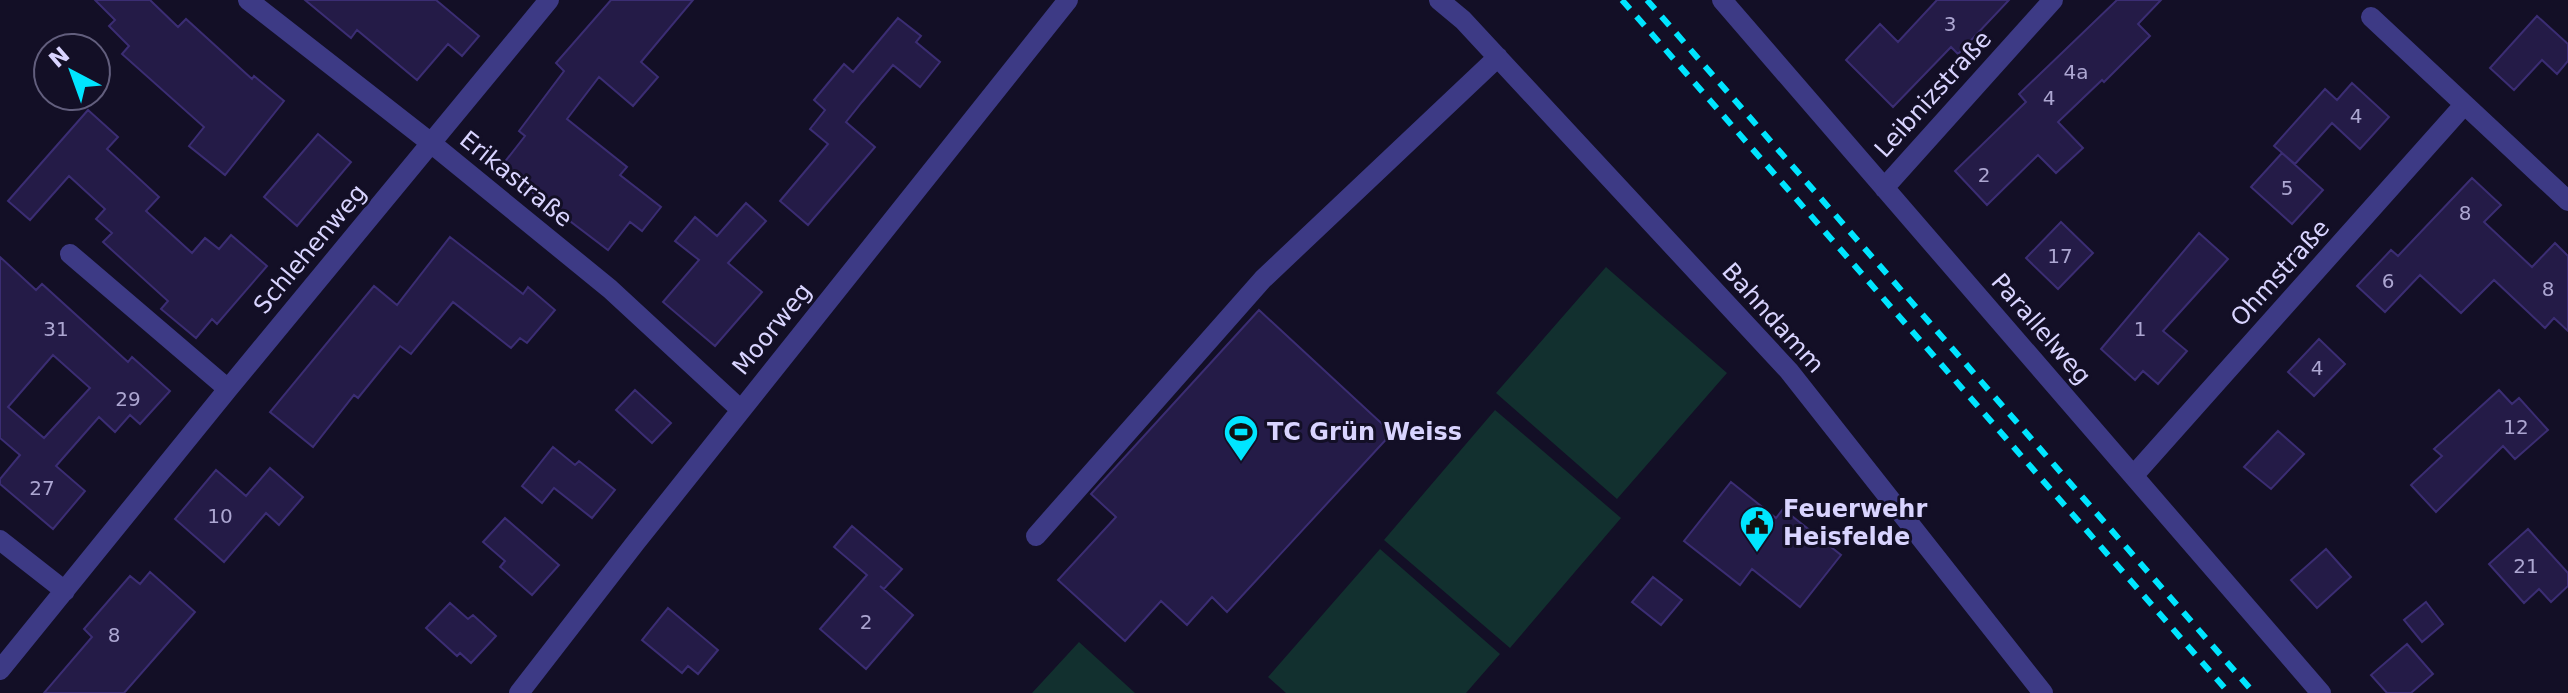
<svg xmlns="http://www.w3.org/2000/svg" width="2568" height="693" viewBox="0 0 2568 693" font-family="'DejaVu Sans',sans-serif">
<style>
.green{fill:#12302f}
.building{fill:#241b47;stroke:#3b2d73;stroke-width:2;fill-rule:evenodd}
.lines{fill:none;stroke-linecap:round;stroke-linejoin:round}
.minor{stroke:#3d3a85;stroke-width:20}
.rail{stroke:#00e5ff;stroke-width:6;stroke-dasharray:12 10;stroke-linecap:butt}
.labels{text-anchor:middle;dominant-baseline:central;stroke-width:6;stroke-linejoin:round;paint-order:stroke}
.number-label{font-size:20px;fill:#aca6d1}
.street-label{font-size:24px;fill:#d9d4ff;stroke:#130f26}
.poi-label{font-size:24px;font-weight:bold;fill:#d9d4ff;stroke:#130f26;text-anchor:start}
</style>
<rect width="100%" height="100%" fill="#130f26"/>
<path class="green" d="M1606,267L1727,373L1617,499L1496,393Z
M1495,410L1621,518L1510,648L1384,540Z
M1380,549L1500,654L1466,693H1286L1268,677Z
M1079,642L1135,693H1032Z"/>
<path class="building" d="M95,0H150L178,27L186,19L252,79L254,76L284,101L225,175L189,146L204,127L122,54L129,46L109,26L115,20Z
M305,0H436L479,36L462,56L448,44L417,80L357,30L351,38Z
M611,0H693L641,62L658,77L633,106L599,77L567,119L627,167L620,175L661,207L642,231L630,222L608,250L500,168L525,136L519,131L564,71L556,63Z
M1937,0H2009L1958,54L1951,47L1893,107L1846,60L1880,24L1898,42Z
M2117,0H2161L2138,24L2150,36L2104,82L2102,80L2058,122L2083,148L2056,173L2038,155L1987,205L1955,171L2026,102L2019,94Z
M2537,16L2568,44V61L2557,74L2542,60L2514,90L2490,68Z
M898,18L921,36L916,42L940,62L920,87L893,65L862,102L846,122L875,147L808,225L780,201L828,144L810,129L825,110L814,100L844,64L853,72Z
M2352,83L2389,117L2360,149L2332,123L2295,164L2274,146L2325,89L2337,100Z
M88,110L118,137L107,149L159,197L146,211L192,253L205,238L219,249L231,235L267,266L217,324L212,319L196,338L161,309L168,301L103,242L112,233L96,219L105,209L69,176L30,220L8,201Z
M318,134L351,162L297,226L264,197Z
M2282,153L2323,190L2292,224L2251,187Z
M2472,178L2501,205L2484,222L2532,267L2555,243L2568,256V331L2554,318L2545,328L2494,280L2461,313L2420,275L2385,312L2357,286L2391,250L2398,256Z
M746,203L766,221L728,263L762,292L715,346L663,302L699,260L675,241L695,217L717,236Z
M2061,222L2093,253L2058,289L2026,258Z
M2199,233L2228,259L2163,331L2187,351L2158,384L2143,371L2135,380L2101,349Z
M450,237L523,294L528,287L555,310L527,343L520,338L511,348L453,302L411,354L400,346L358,398L354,395L313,447L270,412L374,286L397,305Z
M0,257L36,290L42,284L128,362L132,357L170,391L140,424L130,415L115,432L99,417L56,466L85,491L53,529L0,484V479L20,455L0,438ZM53,355L90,388L44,438L8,407Z
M1259,310L1392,433L1227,612L1212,597L1187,625L1161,601L1125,641L1058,580L1116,517L1091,494Z
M2319,339L2345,364L2314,396L2288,372Z
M635,390L671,423L652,443L616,410Z
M2499,390L2512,404L2519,398L2548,430L2515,459L2503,446L2436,512L2411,485L2442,456L2434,449Z
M2278,431L2304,454L2271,489L2244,467Z
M553,447L575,465L579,461L615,490L592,518L554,488L542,503L522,486Z
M270,468L303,497L279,525L266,513L224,562L175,519L216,470L246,496Z
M1731,482L1776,518L1783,509L1841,555L1800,607L1752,569L1740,585L1684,541Z
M505,518L559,565L532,595L500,567L505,561L483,542Z
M852,526L902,569L884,589L880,586L913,615L866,669L820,629L867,575L834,547Z
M2528,529L2568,573V586L2551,602L2539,589L2524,603L2489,564Z
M2326,549L2351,577L2317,608L2291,580Z
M150,572L195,612L124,693H44L92,637L84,629L130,576L140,584Z
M1653,577L1682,600L1661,625L1632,602Z
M2426,602L2443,624L2422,642L2404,620Z
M450,603L468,619L473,615L496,636L471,663L460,653L457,656L426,628Z
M668,608L718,650L698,674L688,666L682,673L642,640Z
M2407,644L2433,674L2411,693H2387L2371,675Z"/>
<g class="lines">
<path class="minor" d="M248,0L431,143L610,289L741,410
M1439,0L1463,20L1789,371L2043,693
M1722,0L2321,693
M2371,17L2568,201
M1884,188L2053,0
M70,254L228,389
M2134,475L2464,105
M1036,536L1263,279L1498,57
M0,540L65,591
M0,670L228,389L549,0
M519,693L636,542L1068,0"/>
<path class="rail" d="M1622,0L2229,693
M1647,0L2254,693"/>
</g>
<defs>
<g id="stadium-pin" transform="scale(1.8)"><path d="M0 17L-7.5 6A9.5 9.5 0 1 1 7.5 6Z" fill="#00e5ff" stroke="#130f26"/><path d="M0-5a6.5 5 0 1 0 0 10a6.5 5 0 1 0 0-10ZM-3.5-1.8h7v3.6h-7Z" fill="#111"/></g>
<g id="civic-pin" transform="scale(1.8)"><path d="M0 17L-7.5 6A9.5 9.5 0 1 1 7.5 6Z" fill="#00e5ff" stroke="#130f26"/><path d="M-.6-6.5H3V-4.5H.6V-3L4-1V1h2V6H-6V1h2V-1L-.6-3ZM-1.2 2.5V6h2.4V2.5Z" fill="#111"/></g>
</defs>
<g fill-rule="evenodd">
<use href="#stadium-pin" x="1241" y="432"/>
<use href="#civic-pin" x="1757" y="523"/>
</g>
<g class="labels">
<g class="number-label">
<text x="1950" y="24">3</text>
<text x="2076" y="72">4a</text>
<text x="2049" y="98">4</text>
<text x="2356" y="116">4</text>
<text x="1984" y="175">2</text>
<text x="2287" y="188">5</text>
<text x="2465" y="213">8</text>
<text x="2060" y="256">17</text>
<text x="2388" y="281">6</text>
<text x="2548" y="289">8</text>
<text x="56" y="329">31</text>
<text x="2140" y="329">1</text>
<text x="2317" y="368">4</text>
<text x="128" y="399">29</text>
<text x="2516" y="427">12</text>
<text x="42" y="488">27</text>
<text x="220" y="516">10</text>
<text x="2526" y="566">21</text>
<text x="866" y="622">2</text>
<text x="114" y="635">8</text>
</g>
<g class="street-label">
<text transform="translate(1933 94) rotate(-48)">Leibnizstraße</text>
<text transform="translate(516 179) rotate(39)">Erikastraße</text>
<text transform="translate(310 249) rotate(-50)">Schlehenweg</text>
<text transform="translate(2280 273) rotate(-48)">Ohmstraße</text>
<text transform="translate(1773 318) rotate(48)">Bahndamm</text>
<text transform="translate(772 329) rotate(-51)">Moorweg</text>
<text transform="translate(2041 329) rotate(49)">Parallelweg</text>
</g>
<g class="poi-label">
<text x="1267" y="432">TC Grün Weiss</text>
<text x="1783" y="509">Feuerwehr<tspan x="1783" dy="28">Heisfelde</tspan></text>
</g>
</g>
<g transform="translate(72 72) rotate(319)"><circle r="38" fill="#130f26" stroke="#625e7d" stroke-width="2"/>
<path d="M0-6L14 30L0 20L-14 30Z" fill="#00e5ff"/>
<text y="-12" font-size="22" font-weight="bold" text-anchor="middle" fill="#d9d4ff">N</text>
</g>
</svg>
